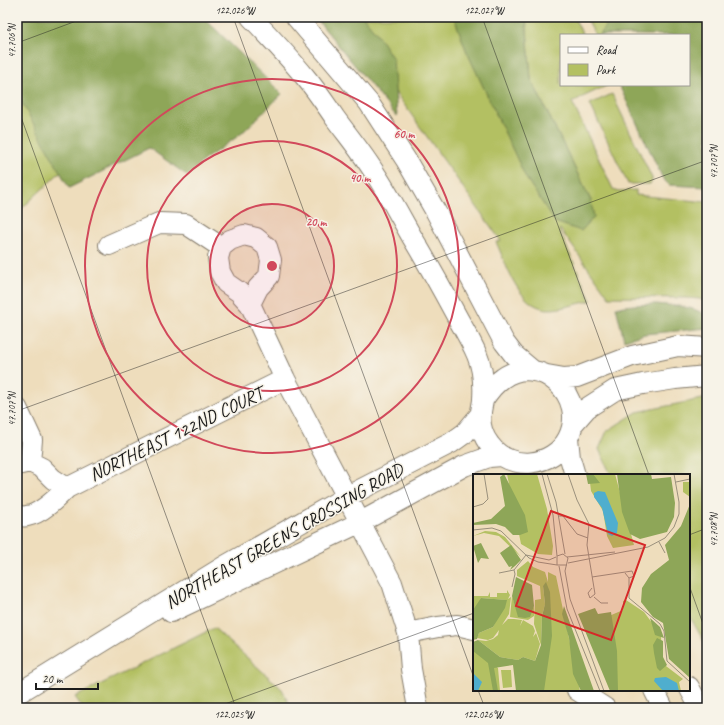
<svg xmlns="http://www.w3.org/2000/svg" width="724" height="725" viewBox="0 0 724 725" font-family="Caveat,sans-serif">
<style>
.green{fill:#b3c062;stroke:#686e3f}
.forest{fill:#8ea658;stroke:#55613a}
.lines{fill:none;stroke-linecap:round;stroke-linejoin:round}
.minor-casing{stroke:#857c6c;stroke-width:22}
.minor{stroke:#fff;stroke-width:20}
.ticks{fill:none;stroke:#1c1c1c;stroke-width:1;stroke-opacity:0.45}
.ring{fill:none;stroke:#d1495b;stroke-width:2}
.labels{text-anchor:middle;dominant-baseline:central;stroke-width:3;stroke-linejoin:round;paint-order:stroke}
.street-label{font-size:19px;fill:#1c1c1c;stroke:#f7f3e8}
.inset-road{fill:none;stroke:#9a907c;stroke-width:1}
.view{fill:#d62828;fill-opacity:0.15;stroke:#d62828;stroke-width:2}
.inset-edge{fill:none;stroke:#1c1c1c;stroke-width:2}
.centre{fill:#d1495b;stroke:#f7f3e8;stroke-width:2}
.ring-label{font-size:12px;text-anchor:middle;font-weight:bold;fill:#d1495b;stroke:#f7f3e8;stroke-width:3;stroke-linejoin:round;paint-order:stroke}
.neatline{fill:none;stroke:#1c1c1c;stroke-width:1.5}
.ticks-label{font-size:10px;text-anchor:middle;fill:#1c1c1c}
</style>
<rect width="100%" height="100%" fill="#f7f3e8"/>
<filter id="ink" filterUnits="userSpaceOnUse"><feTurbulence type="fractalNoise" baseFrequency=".025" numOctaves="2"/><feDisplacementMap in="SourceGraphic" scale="8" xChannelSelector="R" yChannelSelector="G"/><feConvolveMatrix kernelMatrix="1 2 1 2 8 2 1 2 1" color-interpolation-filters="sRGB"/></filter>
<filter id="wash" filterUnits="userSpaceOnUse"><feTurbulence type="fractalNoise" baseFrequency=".012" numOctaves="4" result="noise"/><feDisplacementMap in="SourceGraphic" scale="16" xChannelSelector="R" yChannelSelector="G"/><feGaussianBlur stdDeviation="0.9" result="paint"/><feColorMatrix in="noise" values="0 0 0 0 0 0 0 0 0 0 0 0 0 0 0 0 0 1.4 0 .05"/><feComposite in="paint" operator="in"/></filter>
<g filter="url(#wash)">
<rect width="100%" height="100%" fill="#eeddbc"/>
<path class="green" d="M17,17L74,159L17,213Z
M342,17H496L591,201L531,79L526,17H574L583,35H561V85H608L572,102L613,189L619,191L636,190V195L707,202V303L700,299L685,298L609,297L560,229L559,230L591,301C577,303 555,312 542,308C516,301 506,263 496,242L501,241Z
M586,17H604L606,24L600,35H595Z
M612,94L652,178V182L650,184H628L590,104Z
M702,399L707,400V647L689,615V475H611L599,449L607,431L637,412Z
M214,628L282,689L291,708H83L75,697Z"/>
<path class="forest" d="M17,17H203L282,94L241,134L204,160L188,176L149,148L69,188L17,94Z
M315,17H363L377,34L393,59L397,117Z
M454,17H526L531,79L591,201L594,217L581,231L555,222L526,178L466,50Z
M604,17H707V187L669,185L663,179L619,85H689V35H600L606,24Z
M656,304C674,306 692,305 707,316V328L645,334L624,340L616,307L634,305Z"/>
</g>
<g filter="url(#ink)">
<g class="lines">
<g class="minor-casing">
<path id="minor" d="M251,17C270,37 289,57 306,78C317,91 326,105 335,118C349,137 364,155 376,175C389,195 400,216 412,237C427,262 442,289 456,315C463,328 471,341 477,355C483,369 484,384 483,399C483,404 481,408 481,413C479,424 483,437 490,445C510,472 553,467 568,438C589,397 540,352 503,378C494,384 489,391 483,400
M296,17L369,103L406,160L436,212L504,342L514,355L533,371
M109,245L159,223L186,224L221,247
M250,304L258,288L269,276L271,260L267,247L256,238L244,235L230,240L221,247L218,258L220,272L226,283L239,292L250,304L285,379L392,583L408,633L411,669L418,708
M547,375L564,378L577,377L632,356L678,346L707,348
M17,408L32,440L30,462
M573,424L587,408L615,390L643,384L675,379L707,376
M568,438L570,458L575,475
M17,465L30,462L42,468L53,479L67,488
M17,515C20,516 24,517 27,516C41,514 58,497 67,488L285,379
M171,612L359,523L464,466L489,457L502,456
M408,633L438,627L457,625L474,629
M689,687L700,708
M577,690L605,708
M654,690L663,708
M17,694L223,567L346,497L451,443L465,433L480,415"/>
</g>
<use href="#minor" class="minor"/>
</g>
</g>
<path class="ticks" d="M233,17L474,678M482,17L649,475M17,43L87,17M17,106L236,708M17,411L707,160M689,535L707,528M689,585L707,635M478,690L485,708M214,708L474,613"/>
<circle cx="272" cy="266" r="62" fill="#d1495b" fill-opacity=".12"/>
<g class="ring">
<circle cx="272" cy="266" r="62"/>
<circle cx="272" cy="266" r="125"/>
<circle cx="272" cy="266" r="187"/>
</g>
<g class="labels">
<g class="street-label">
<text transform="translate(176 434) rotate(-26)">NORTHEAST 122ND COURT</text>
<text transform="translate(284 536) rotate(-30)">NORTHEAST GREENS CROSSING ROAD</text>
</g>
</g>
<g transform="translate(473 474)">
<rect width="217" height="217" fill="#eeddbc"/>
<path d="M34,0H64L74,35L80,72L79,81L65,80L48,70ZM116,0H142L161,71L140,74L134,62L130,37L118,17ZM210,8H217V23L210,18ZM12,57L23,58L32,63L48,83L26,62L11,59L0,62ZM55,87L60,93L72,98L75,108V98L83,102L107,217H67L73,111L70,112L72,130L69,142L68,171L61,150L62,126L68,125L67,112L44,102V96ZM34,116L37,121L35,125L38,123L36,140L29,151L35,145H41L49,146L47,152L50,146L60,152L62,157L60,163L63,159L67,170L62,187L50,183L45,186L27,183L5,166L13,167L20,165L25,161L26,156L20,164L15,166L4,164L6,159L20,153L33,126L8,124L0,159V122H15L17,118V123H24V119H34ZM39,122L46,143L57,140L61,132V142L55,146L37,143ZM153,126L171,138L188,161L189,189L210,205L206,208L208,217H139L136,142L150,136V127ZM0,173L25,194L27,217H0ZM28,196H38L39,213L30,214Z" fill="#b3c062"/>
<path d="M31,0L52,41L55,58L47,61H40L32,53L23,50L0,51V49L18,45L32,32L27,3ZM113,0H120L127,9L115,10ZM144,0H178L179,5L198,3L202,29L201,43L194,58L167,65L157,60L149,38ZM217,30V204L196,185L190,149L180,143L168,128L169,114L178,100L196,86L192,71L208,52ZM8,69L16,85L8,84L5,89L0,72ZM38,71L48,86L42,92L37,96L39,92L36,93L27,79ZM43,103L59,111L61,132L57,143L52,144L45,143L39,122ZM73,108L77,118L79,162L71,217H43L40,191L21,194L25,217H20L15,189L0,177V168L5,166L27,183L45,186L50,183L62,187L68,171L69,142L72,130L70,112ZM8,124L34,126L32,134L20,153L6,159L4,165L0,166V136ZM91,132L121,217H108L100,200L96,164L89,140ZM122,134L125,140L138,138L144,177L145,217H137L105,140ZM177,144L187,153L191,164L182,161ZM184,164L190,167V183L194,191L187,197L184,194L181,179L180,171Z" fill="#8ea658"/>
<path d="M125,17L132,18L145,49L144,59L139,62L135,60L129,34L121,23V19ZM0,199L9,208L5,217H0ZM193,203L204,209L206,217H190L181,207L182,204Z" fill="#4faece"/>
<path class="inset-road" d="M69,0L80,41L84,82M74,0L83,28L92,80M95,0L104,26L116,50L114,71L122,120L117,124L115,119L119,114M203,8L217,5M0,33L10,30L15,25L11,0M85,42H90L104,60L115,64M0,56L19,54L28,57L56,84L65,88L84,91M186,68L192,79M53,81L76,86L83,83M94,83L142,78M95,89L175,73L192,64L201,53L206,40V28L201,0M94,91H84V82L90,80L95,84L92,97L97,125L131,217M86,92L94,135L127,217M26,99L41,96L53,81M119,103L159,97L161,102L156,104L152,99M156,104V124L187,150L191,157L194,187L217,208M39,113L42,100L41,96M121,123L128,129H135"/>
<path class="view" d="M78,37L172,71L138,166L43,132Z"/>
<rect width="217" height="217" class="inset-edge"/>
</g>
<circle cx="272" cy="266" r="6" class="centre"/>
<g class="ring-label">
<text x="404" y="138">60 m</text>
<text x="360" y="182">40 m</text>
<text x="316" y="226">20 m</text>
</g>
<rect width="724" height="725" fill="none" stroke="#f7f3e8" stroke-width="44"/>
<rect x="560" y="34" width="130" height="52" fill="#f7f3e8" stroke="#9f9d96"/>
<rect x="568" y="47" width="20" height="6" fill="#ffffff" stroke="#9f9d96"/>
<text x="596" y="54" font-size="12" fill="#1c1c1c">Road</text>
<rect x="568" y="64" width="20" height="12" fill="#b3c062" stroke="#9f9d96"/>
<text x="596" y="74" font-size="12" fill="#1c1c1c">Park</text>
<path d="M36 683v6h62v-6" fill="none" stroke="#1c1c1c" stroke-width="2"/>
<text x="42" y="683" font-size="12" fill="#1c1c1c" stroke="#f7f3e8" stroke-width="3" paint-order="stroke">20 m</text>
<rect x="22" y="22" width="680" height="681" class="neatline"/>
<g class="ticks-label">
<text x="235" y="14">122.026°W</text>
<text x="484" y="14">122.027°W</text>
<text transform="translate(11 41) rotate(-90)" y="4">47.706°N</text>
<text transform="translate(713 162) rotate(-90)" y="4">47.707°N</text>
<text transform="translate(11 409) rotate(-90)" y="4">47.707°N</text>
<text transform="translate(713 530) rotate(-90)" y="4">47.708°N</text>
<text x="234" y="718">122.025°W</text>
<text x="483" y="718">122.026°W</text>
</g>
</svg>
